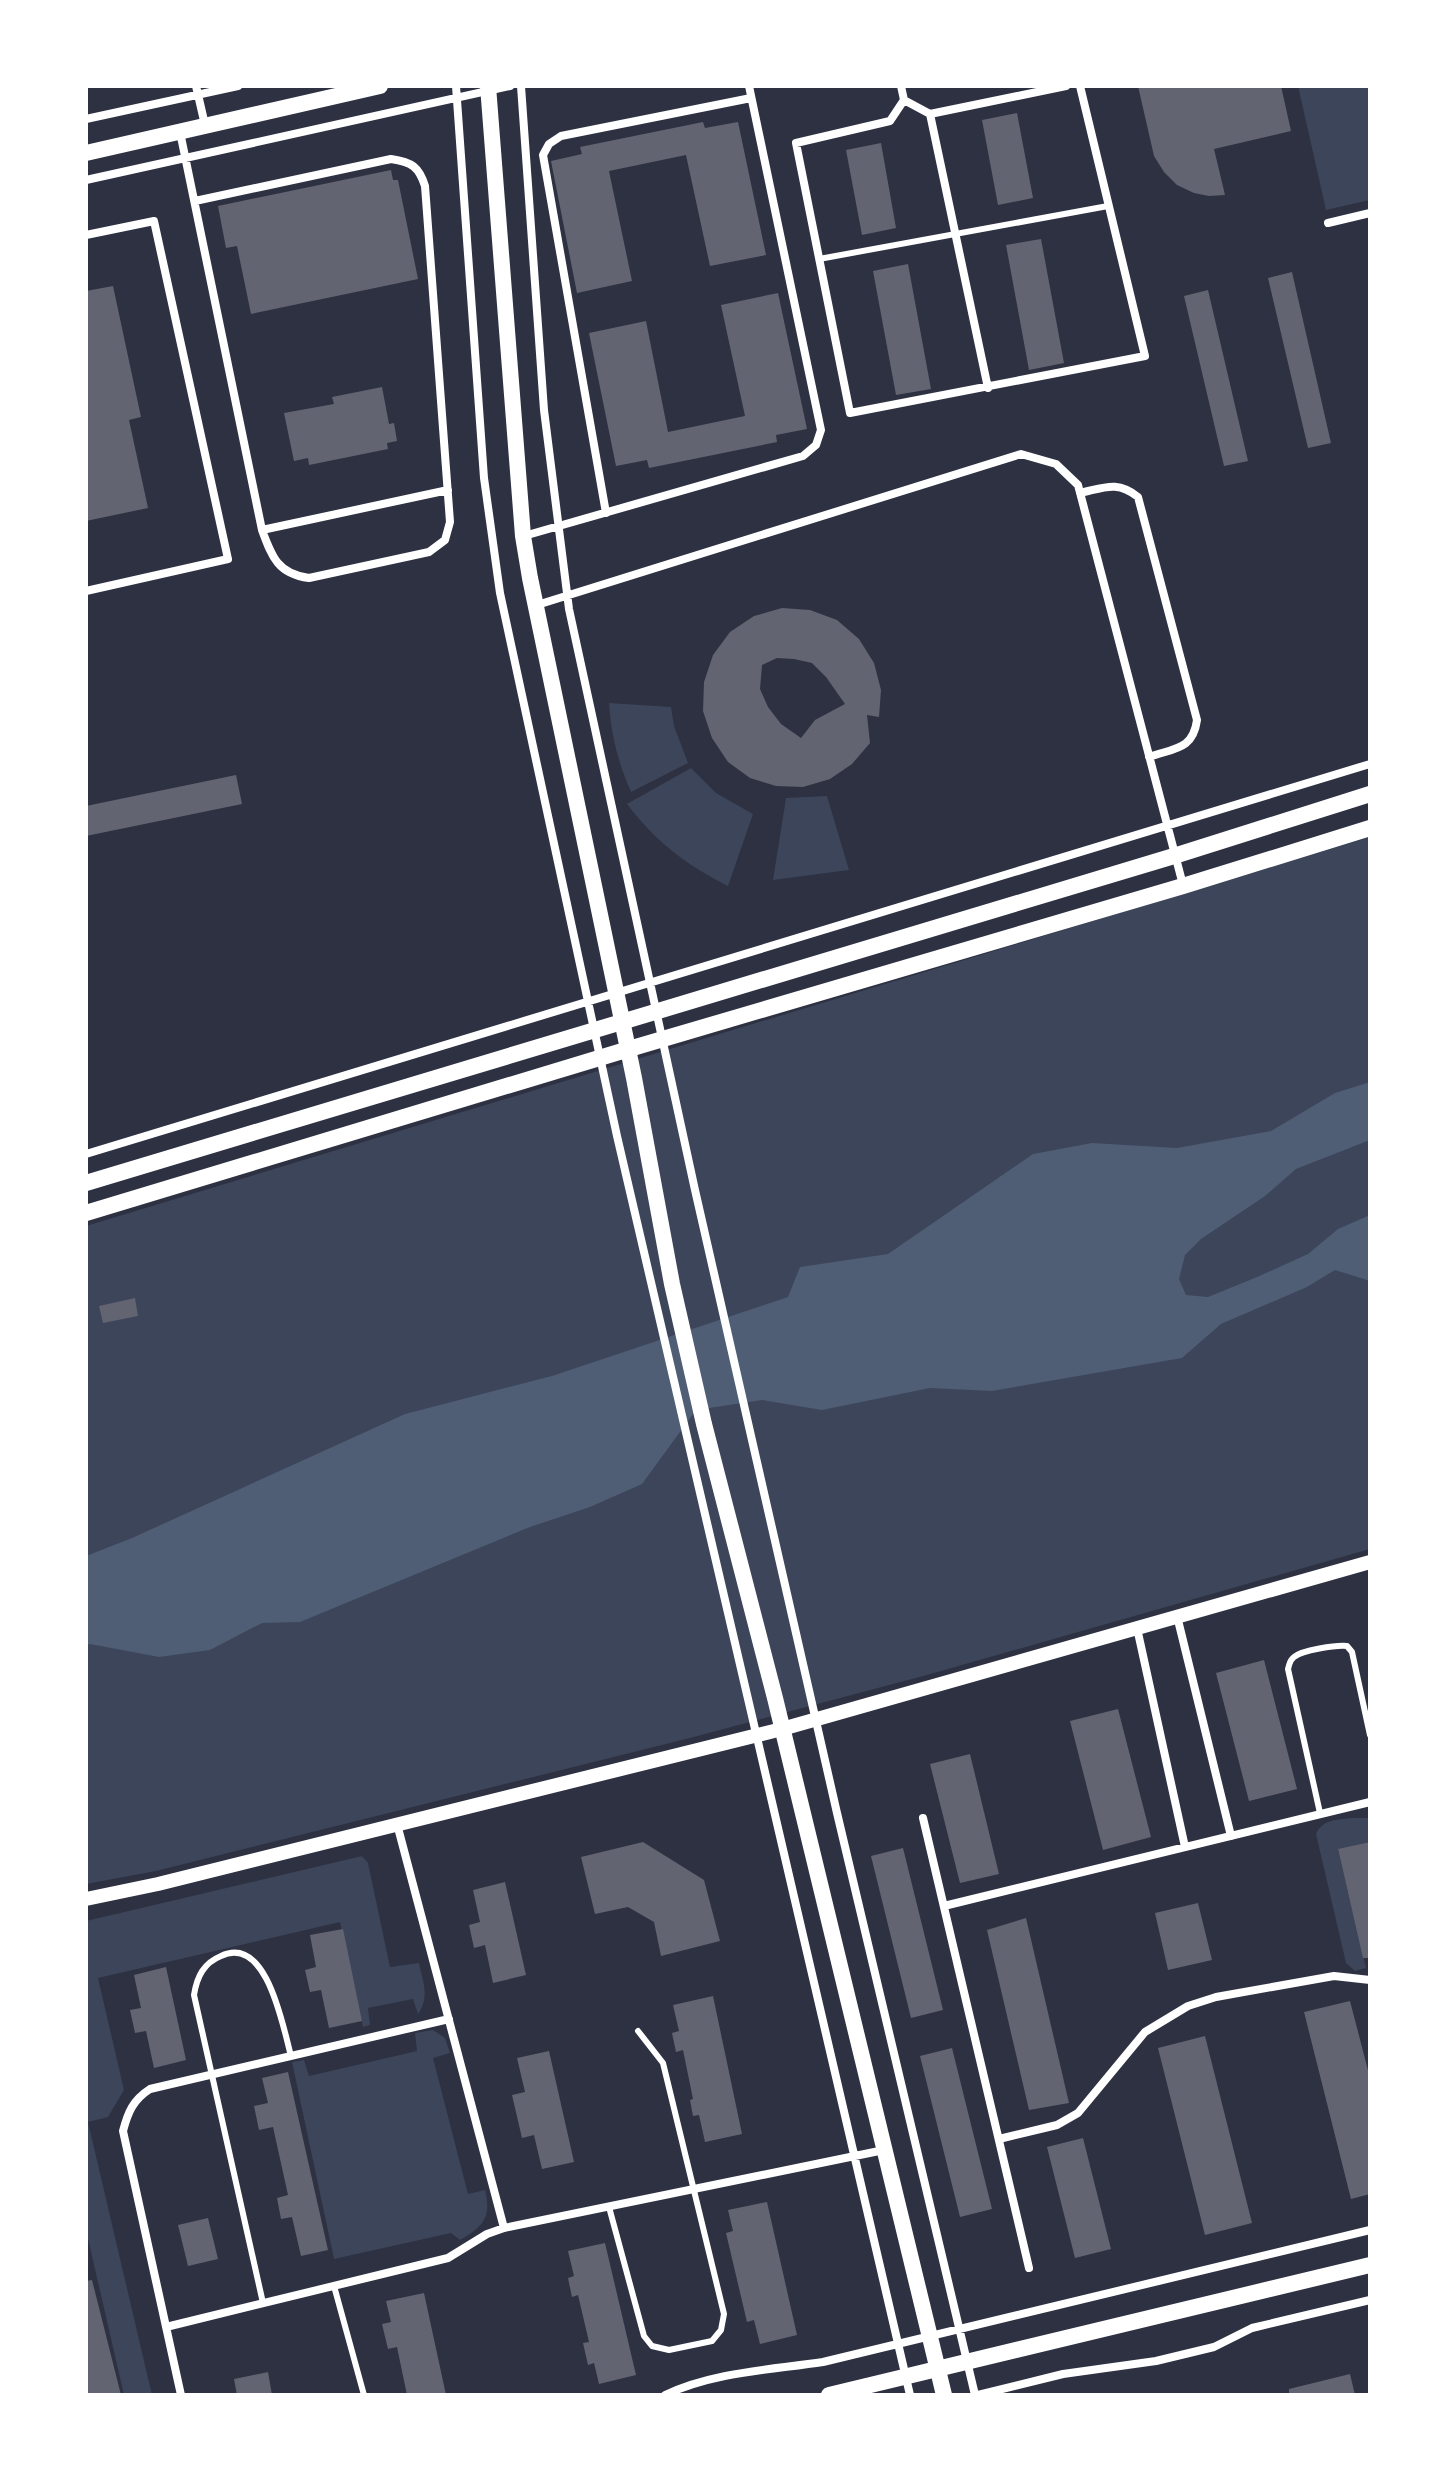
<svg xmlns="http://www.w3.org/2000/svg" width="1456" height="2481" viewBox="0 0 1456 2481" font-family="Ubuntu,sans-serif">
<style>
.green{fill:#3c4559}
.water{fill:#4f5d75}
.building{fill:#626471;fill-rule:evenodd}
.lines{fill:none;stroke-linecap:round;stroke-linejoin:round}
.service{stroke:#fff;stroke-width:6}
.minor{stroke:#fff;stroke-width:8}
.tertiary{stroke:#fff;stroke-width:14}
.secondary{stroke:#fff;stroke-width:16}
</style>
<rect width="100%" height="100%" fill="#2d3142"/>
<path class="green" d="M1298,86H1370V200L1326,210Z
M609,703L671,707L674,726L688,763L631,792C618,762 611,735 609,703Z
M691,768L716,793L753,814L728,886C686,865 655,841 627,804Z
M827,796L849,870L773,880L786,798Z
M1370,837V1549L927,1675L690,1738L156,1871L86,1884V1226Z
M1351,1818H1370V1842L1338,1850L1366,1968L1355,1971L1346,1963L1316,1834C1323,1819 1336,1820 1351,1818Z
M362,1856L368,1863L390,1967L419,1963C423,1982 430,1997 418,2014L413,1999L368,2008L370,2025L363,2027L340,1922L98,1978L124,2090L108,2117L88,2122L152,2395H124L86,2230V1921Z
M433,2030L445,2038L450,2053L433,2058L468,2194L485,2190C492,2217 483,2227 460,2240L451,2233L334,2259L292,2062L304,2060L309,2076L417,2051L415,2033Z"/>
<path class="water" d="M1370,1082V1140L1296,1169L1265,1196L1201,1239L1185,1255L1179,1279L1186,1295L1208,1297L1257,1277L1308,1254L1338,1229L1370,1215V1281L1335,1270L1307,1287L1221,1324L1182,1358L992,1391L930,1388L822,1410L762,1400L696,1410L642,1484L590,1507L530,1527L300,1622L262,1623L210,1650L159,1657L90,1644L86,1645V1556L132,1538L405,1414L552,1376L788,1297L800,1267L888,1254L1033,1154L1092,1143L1177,1148L1271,1131L1335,1093Z"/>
<path class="building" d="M1138,86H1281L1291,131L1214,149L1225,195L1209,196L1194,193L1177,185L1164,172L1154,156Z
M1017,113L1033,198L998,205L982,120Z
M703,122L705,128L738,122L766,255L710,266L686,155L609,171L632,281L577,293L551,161L582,154L580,147Z
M881,143L896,228L862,235L846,150Z
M391,170L393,180H398L418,279L251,314L237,246L226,248L218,206Z
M1041,239L1064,363L1029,370L1006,245Z
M908,264L931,389L896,395L873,271Z
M1292,272L1331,443L1308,448L1268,278Z
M113,286L141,417L129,420L148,508L86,521V291Z
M1208,290L1248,461L1224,466L1184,296Z
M778,293L807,429L776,435L777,442L649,468L647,460L616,466L589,333L646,321L668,432L745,416L721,305Z
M382,387L389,424L394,423L397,441L387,443L388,449L309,465L308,458L294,461L284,413L334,404L332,397Z
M782,608L810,610L837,620L859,639L874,663L881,690L879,717L867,715L870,743L852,764L830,779L803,787L776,786L750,778L728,762L712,738L703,711L704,682L713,655L730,632L754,616ZM777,658L794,659L812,663L826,677L845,704L815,720L801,738L781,724L768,707L760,689L762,665Z
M236,775L242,804L86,836V806Z
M135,1298L138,1316L103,1323L99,1306Z
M1264,1660L1297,1789L1249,1801L1216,1673Z
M1118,1709L1151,1837L1103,1850L1070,1721Z
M970,1754L999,1874L960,1883L930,1764Z
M643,1842L704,1880L720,1941L661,1956L654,1922L628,1907L595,1914L581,1857Z
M1370,1842V1958H1363L1338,1849Z
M903,1848L943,2010L911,2018L871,1856Z
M505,1882L526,1975L493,1983L485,1945L474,1948L469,1925L480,1922L473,1890Z
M1198,1903L1212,1960L1168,1970L1155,1913Z
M1026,1918L1069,2103L1029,2110L987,1930Z
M343,1929L362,2021L329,2028L321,1990L310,1992L305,1970L316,1967L310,1935Z
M166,1967L186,2060L154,2068L146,2031L135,2033L130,2010L141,2008L134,1975Z
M713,1996L742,2134L705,2142L699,2115L693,2116L690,2100L693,2099L683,2050L676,2052L672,2033L679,2031L673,2005Z
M1350,2001L1370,2078V2194L1351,2199L1304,2012Z
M1205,2036L1252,2223L1205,2235L1158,2048Z
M952,2048L992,2209L960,2217L920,2056Z
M549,2051L574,2162L542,2169L534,2135L522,2138L512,2095L525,2092L517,2058Z
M288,2072L328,2250L301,2256L292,2217L281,2219L277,2198L288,2195L273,2127L259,2130L254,2106L268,2103L262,2078Z
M1083,2138L1111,2249L1075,2258L1047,2147Z
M767,2202L797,2335L760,2344L754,2320L747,2322L726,2233L733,2231L728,2210Z
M208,2218L218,2259L188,2266L178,2225Z
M605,2243L636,2375L599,2384L594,2363L588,2365L583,2343L589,2342L578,2295L572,2297L568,2278L574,2276L568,2251Z
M92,2280L121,2395H86V2281Z
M424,2293L446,2395H407L397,2347L388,2349L382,2324L391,2322L386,2301Z
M268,2372L272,2395H237L234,2379Z
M1350,2374L1355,2395H1289V2389Z"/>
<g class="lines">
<path class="service" d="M819,259L1108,206
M1320,1813L1288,1669C1290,1663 1289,1661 1294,1657C1302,1650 1336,1645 1347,1646L1352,1652L1370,1735
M609,2207L644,2336L652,2346L669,2350L712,2341L721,2330L724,2314L663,2063L638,2031
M334,2286L364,2395
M263,2303L194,1995C197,1976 204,1963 221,1956C267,1934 283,2027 291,2056"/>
<path class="minor" d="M196,86L205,125
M456,86L484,478L500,593L617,1136L910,2395
M521,86L544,410L569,609L695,1190L837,1813L975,2395
M901,86L904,100L930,114L988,388
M904,100L890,121L796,143L850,413L1145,356L1080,86
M930,114L1066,86
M86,119L238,86
M180,132L262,530C272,557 278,574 309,578L429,552L445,540L450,522L425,186C419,167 412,162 391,159L195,201
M86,180L510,86
M1328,223L1370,213
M86,235L154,221L228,559L86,591
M1080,493C1104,488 1117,480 1138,497L1197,720C1193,750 1174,748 1149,757
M606,513L543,155L549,144L561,136L751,98
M262,530L448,490
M524,536L803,456L816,445L821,430L749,86
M537,605L1021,454L1056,464L1078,485L1183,885
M86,1154L1370,764
M1177,1616L1231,1836
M1137,1628L1185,1847
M923,1818L1029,2268
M397,1824L504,2228
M944,1906L1370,1802
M999,2139L1057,2125L1078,2113L1145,2032L1188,2006L1216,1997L1334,1976L1370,1980
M166,2327L448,2258L487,2234L504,2228L884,2150
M181,2395L123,2131C128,2112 133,2100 150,2089L449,2019
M665,2395C714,2372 770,2370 823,2362L1370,2230
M978,2395L1063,2374L1156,2361L1214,2347L1252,2328L1370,2300"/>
<path class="tertiary" d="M86,1899L158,1884L782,1729L1370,1562"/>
<path class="secondary" d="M488,86L523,536L530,578L634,1078L672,1284L704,1424L775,1698L944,2395
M86,153L380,86
M86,1183L1174,856L1370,794
M86,1213L629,1049L1183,886L1370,828
M829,2395L1370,2265"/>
</g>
<rect width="1456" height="2481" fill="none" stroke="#ffffff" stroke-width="176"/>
</svg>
